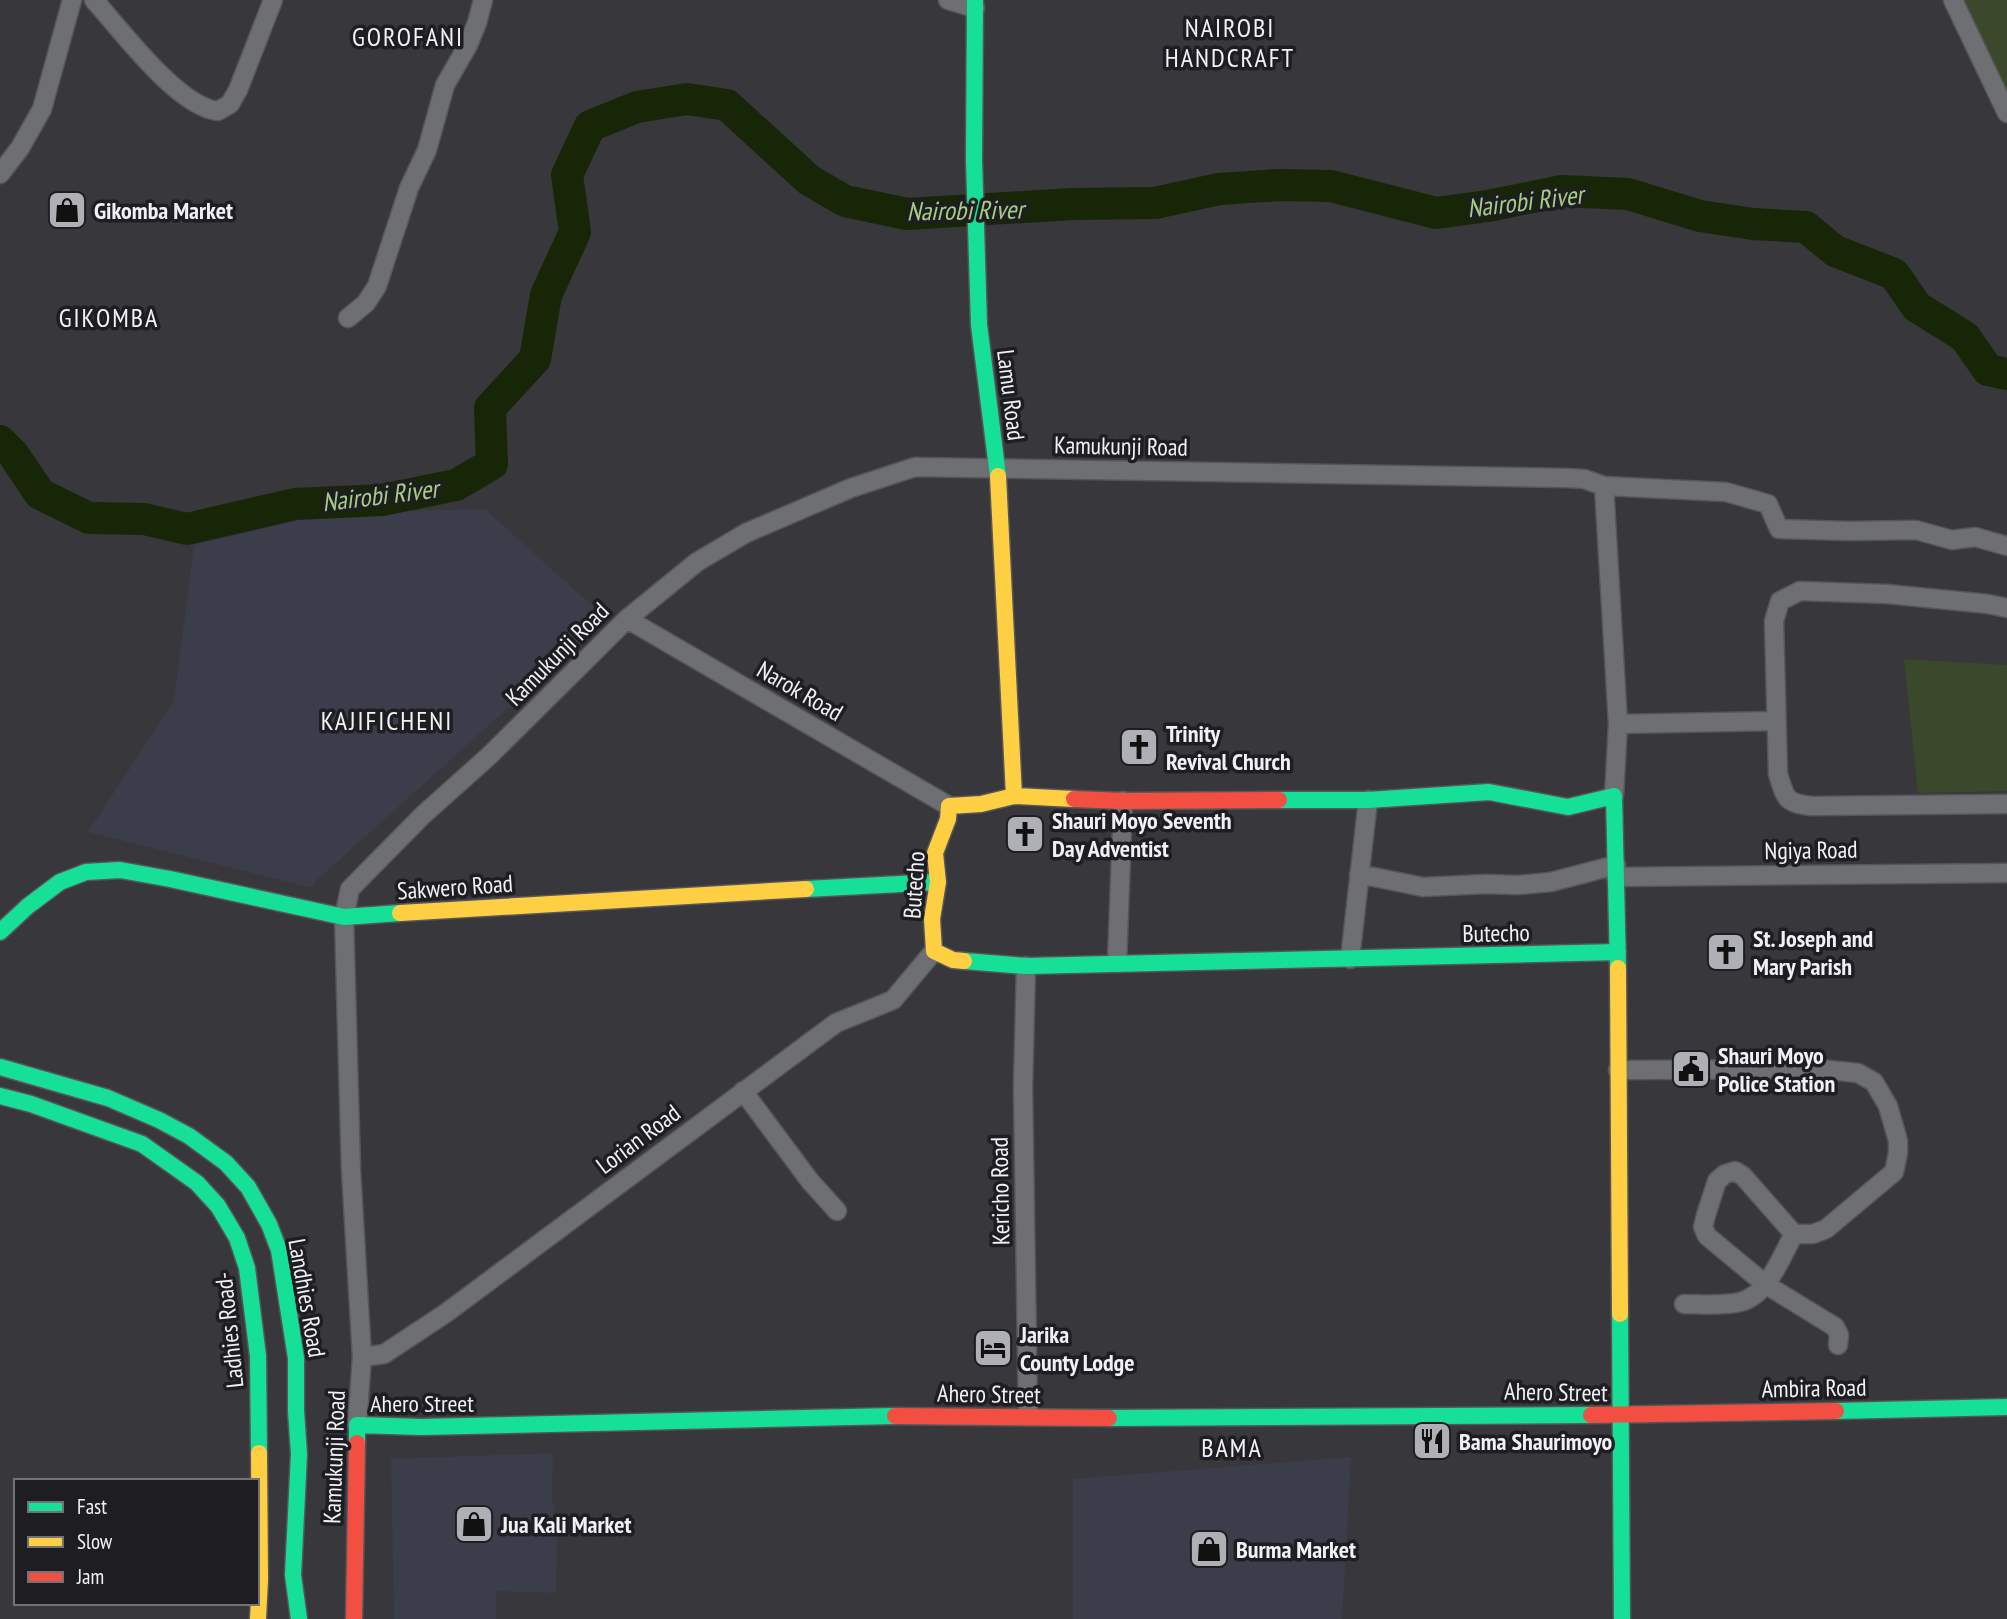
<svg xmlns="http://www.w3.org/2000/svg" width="2007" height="1619" viewBox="0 0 2007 1619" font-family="'PT Sans Narrow',sans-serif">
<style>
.built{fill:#3b3d4a}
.green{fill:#3a492b}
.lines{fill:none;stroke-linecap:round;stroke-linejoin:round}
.river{stroke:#172607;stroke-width:32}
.street-casing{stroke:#56565a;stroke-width:21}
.fast-casing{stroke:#56565a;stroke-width:19}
.slow-casing{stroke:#56565a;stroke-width:19}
.jam-casing{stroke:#56565a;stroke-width:19}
.street{stroke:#6e6f73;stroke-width:18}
.fast{stroke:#16e098;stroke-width:16}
.slow{stroke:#ffcf43;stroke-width:16}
.jam{stroke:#f24e42;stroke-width:16}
.labels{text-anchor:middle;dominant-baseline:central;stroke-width:7;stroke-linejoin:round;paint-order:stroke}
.poi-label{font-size:24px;font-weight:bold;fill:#f0f1f6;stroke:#1e1e22;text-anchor:start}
.street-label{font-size:24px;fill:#f0f1f6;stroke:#1e1e22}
.neighbourhood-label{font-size:26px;letter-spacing:2px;fill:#f0f1f6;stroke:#1e1e22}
.water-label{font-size:26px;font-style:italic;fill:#a7cd84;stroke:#1e1e22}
</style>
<rect width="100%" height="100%" fill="#37373c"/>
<path class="built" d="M485,509L607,619L316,881L312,888L88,832L174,701L194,545L329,513Z
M553,1453L552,1505H555L557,1542L556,1593L496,1591V1619H394L391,1459Z
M1351,1457L1342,1619H1073V1479Z"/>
<path class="green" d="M1961,0H2007V97Z
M1904,659L2007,665V791L1918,793Z"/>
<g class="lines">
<path class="river" d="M0,441L13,454L40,494L89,518L144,519L187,529L295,504L382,500L456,485L492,464L490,408L535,359L546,295L575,232L567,175L590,126L637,107L687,99L727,105L809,180L845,201L907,214L1073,204L1155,203L1219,189L1280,185L1331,186L1436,213L1488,206L1562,191L1628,194L1700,216L1753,224L1806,227L1835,251L1894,274L1917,307L1965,337L1988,370L2007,374"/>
<g class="street-casing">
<path id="street" d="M94,0C121,30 178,107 218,111L230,104L238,90L273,0
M948,0L975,8
M1953,0L2007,113
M0,174L20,148L42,109L72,0
M348,318L366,303L377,286L409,188L427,150L445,85L468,45L477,23L483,0
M1604,486L1618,724L1614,796
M2007,608L1988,604L1887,594L1800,591L1780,601L1774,621L1778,774C1786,799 1785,803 1812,806L2007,804
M627,619L949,806
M1618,724L1776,721
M1359,874L1423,887L1486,884L1518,885L1551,882L1616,865
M1616,877L2007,873
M1350,959L1368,800
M1117,963L1123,801
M1026,966L1023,1088L1028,1416
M1618,1070L1819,1069L1858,1073L1874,1082L1888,1106L1898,1141V1153L1894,1172L1826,1229L1813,1234H1794C1781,1257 1768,1295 1740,1302C1724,1306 1701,1304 1684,1304
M743,1091L810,1181L837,1211
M1794,1234L1743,1176L1735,1171L1725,1174L1717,1181L1706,1215L1703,1227L1707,1236L1765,1284L1835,1327L1839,1335L1838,1345
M362,1357L384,1354L446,1313L836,1023L893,1000L934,951
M357,1425L362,1357L351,1170L344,917L350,889L423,815L489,756L627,619L697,562L746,533L851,488L915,467L1566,478L1584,479L1604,486L1726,492L1768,504L1779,529L1849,531L1916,530L1952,540L1975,537L2007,546"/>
</g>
<g class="fast-casing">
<path id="fast" d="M975,0L974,160L979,325L998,476
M1279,800H1368L1489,792L1568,807L1614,796L1618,968
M806,889L938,882
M0,932L28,906L60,882L86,872L120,870L170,879L344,917L400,913
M964,961L1026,966L1618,952
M0,1067L108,1098L159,1120L189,1136L226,1163L248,1187L269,1224L279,1250L296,1358V1411L299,1454L293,1575L299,1619
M0,1096L31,1104L142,1144L197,1183L218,1206L237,1238L247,1268L258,1356L259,1453
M1620,1314L1622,1619
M1836,1411L2007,1407
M1109,1418L1591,1415
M357,1443V1425L421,1427L895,1416"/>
</g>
<g class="slow-casing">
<path id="slow" d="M998,476L1014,796
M400,913L806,889
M964,961L953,960L934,951L932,919L938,882L935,853L948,819L949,806L981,804L1014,796L1074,799
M1618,968L1620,1314
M258,1619L260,1580L259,1453"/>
</g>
<g class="jam-casing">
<path id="jam" d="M1074,799L1123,801L1279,800
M1591,1415L1836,1411
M895,1416L1109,1418
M354,1619L357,1443"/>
</g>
<use href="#street" class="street"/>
<use href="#fast" class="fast"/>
<use href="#slow" class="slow"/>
<use href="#jam" class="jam"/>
</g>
<defs>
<g id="shop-square" transform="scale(2.0125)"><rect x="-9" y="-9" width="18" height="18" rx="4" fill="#afb0b5" stroke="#1e1e22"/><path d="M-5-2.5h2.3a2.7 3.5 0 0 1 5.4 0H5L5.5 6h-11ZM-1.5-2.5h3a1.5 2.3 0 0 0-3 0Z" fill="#111"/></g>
<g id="church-square" transform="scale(2.0125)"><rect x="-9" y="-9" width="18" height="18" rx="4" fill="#afb0b5" stroke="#1e1e22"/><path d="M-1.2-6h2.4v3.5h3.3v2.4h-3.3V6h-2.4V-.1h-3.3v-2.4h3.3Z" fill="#111"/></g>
<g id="civic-square" transform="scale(2.0125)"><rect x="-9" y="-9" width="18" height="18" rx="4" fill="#afb0b5" stroke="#1e1e22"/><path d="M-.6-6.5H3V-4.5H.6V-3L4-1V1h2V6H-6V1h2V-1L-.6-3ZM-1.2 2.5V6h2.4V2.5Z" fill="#111"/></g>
<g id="hotel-square" transform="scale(2.0125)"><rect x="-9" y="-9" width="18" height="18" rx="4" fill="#afb0b5" stroke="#1e1e22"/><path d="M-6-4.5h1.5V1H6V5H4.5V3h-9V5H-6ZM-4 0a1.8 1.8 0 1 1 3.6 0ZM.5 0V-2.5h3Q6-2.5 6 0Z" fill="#111"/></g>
<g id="restaurant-square" transform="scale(2.0125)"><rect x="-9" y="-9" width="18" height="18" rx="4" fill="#afb0b5" stroke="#1e1e22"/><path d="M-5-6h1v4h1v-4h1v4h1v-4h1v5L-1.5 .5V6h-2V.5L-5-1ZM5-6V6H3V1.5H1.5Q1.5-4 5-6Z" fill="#111"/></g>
</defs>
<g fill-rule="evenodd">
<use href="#shop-square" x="67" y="210"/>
<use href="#church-square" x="1139" y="747"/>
<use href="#church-square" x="1025" y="834"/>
<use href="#church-square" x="1726" y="952"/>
<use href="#civic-square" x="1691" y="1069"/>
<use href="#hotel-square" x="993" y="1348"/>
<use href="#restaurant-square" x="1432" y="1441"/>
<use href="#shop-square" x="474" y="1524"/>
<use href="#shop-square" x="1209" y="1549"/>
</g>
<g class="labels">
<g class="poi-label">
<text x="94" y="210">Gikomba Market</text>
<text x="1166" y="733">Trinity<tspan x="1166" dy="28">Revival Church</tspan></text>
<text x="1052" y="820">Shauri Moyo Seventh<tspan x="1052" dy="28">Day Adventist</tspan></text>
<text x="1753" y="938">St. Joseph and<tspan x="1753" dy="28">Mary Parish</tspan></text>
<text x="1718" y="1055">Shauri Moyo<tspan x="1718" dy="28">Police Station</tspan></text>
<text x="1020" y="1334">Jarika<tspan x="1020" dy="28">County Lodge</tspan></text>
<text x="1459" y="1441">Bama Shaurimoyo</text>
<text x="501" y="1524">Jua Kali Market</text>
<text x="1236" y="1549">Burma Market</text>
</g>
<g class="street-label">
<text transform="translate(1011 395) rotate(83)">Lamu Road</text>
<text transform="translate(1121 446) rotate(1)">Kamukunji Road</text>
<text transform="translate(557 654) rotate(-45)">Kamukunji Road</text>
<text transform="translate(800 691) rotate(30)">Narok Road</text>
<text transform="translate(1811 850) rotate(-1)">Ngiya Road</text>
<text transform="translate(914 885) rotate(-86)">Butecho</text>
<text transform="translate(455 887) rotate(-4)">Sakwero Road</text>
<text transform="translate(1496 933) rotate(-1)">Butecho</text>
<text transform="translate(638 1139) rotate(-37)">Lorian Road</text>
<text transform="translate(1000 1191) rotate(-91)">Kericho Road</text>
<text transform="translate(307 1298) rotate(80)">Landhies Road</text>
<text transform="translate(229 1330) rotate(-96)">Ladhies Road-</text>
<text transform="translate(1814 1388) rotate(-1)">Ambira Road</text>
<text transform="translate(1556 1392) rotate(1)">Ahero Street</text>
<text transform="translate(989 1394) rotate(1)">Ahero Street</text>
<text x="422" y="1403">Ahero Street</text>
<text transform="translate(334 1457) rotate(-88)">Kamukunji Road</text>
</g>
<g class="neighbourhood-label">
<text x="1230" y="27">NAIROBI<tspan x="1230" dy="30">HANDCRAFT</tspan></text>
<text x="408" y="36">GOROFANI</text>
<text x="109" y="317">GIKOMBA</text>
<text x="387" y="720">KAJIFICHENI</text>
<text x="1232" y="1447">BAMA</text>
</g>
<g class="water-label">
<text transform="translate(1525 201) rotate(-7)">Nairobi River</text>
<text transform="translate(965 210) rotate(-1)">Nairobi River</text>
<text transform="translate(380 495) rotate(-7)">Nairobi River</text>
</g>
</g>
<rect x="14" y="1479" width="245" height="126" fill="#1e1e22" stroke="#727277" stroke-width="2"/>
<rect x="28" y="1502" width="35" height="10" fill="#16e098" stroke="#727277" stroke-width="2"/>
<text x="77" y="1514" font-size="21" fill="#f0f1f6">Fast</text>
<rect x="28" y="1537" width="35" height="10" fill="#ffcf43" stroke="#727277" stroke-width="2"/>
<text x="77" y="1549" font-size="21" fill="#f0f1f6">Slow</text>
<rect x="28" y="1572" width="35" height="10" fill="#f24e42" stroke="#727277" stroke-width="2"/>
<text x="77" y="1584" font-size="21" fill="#f0f1f6">Jam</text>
</svg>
